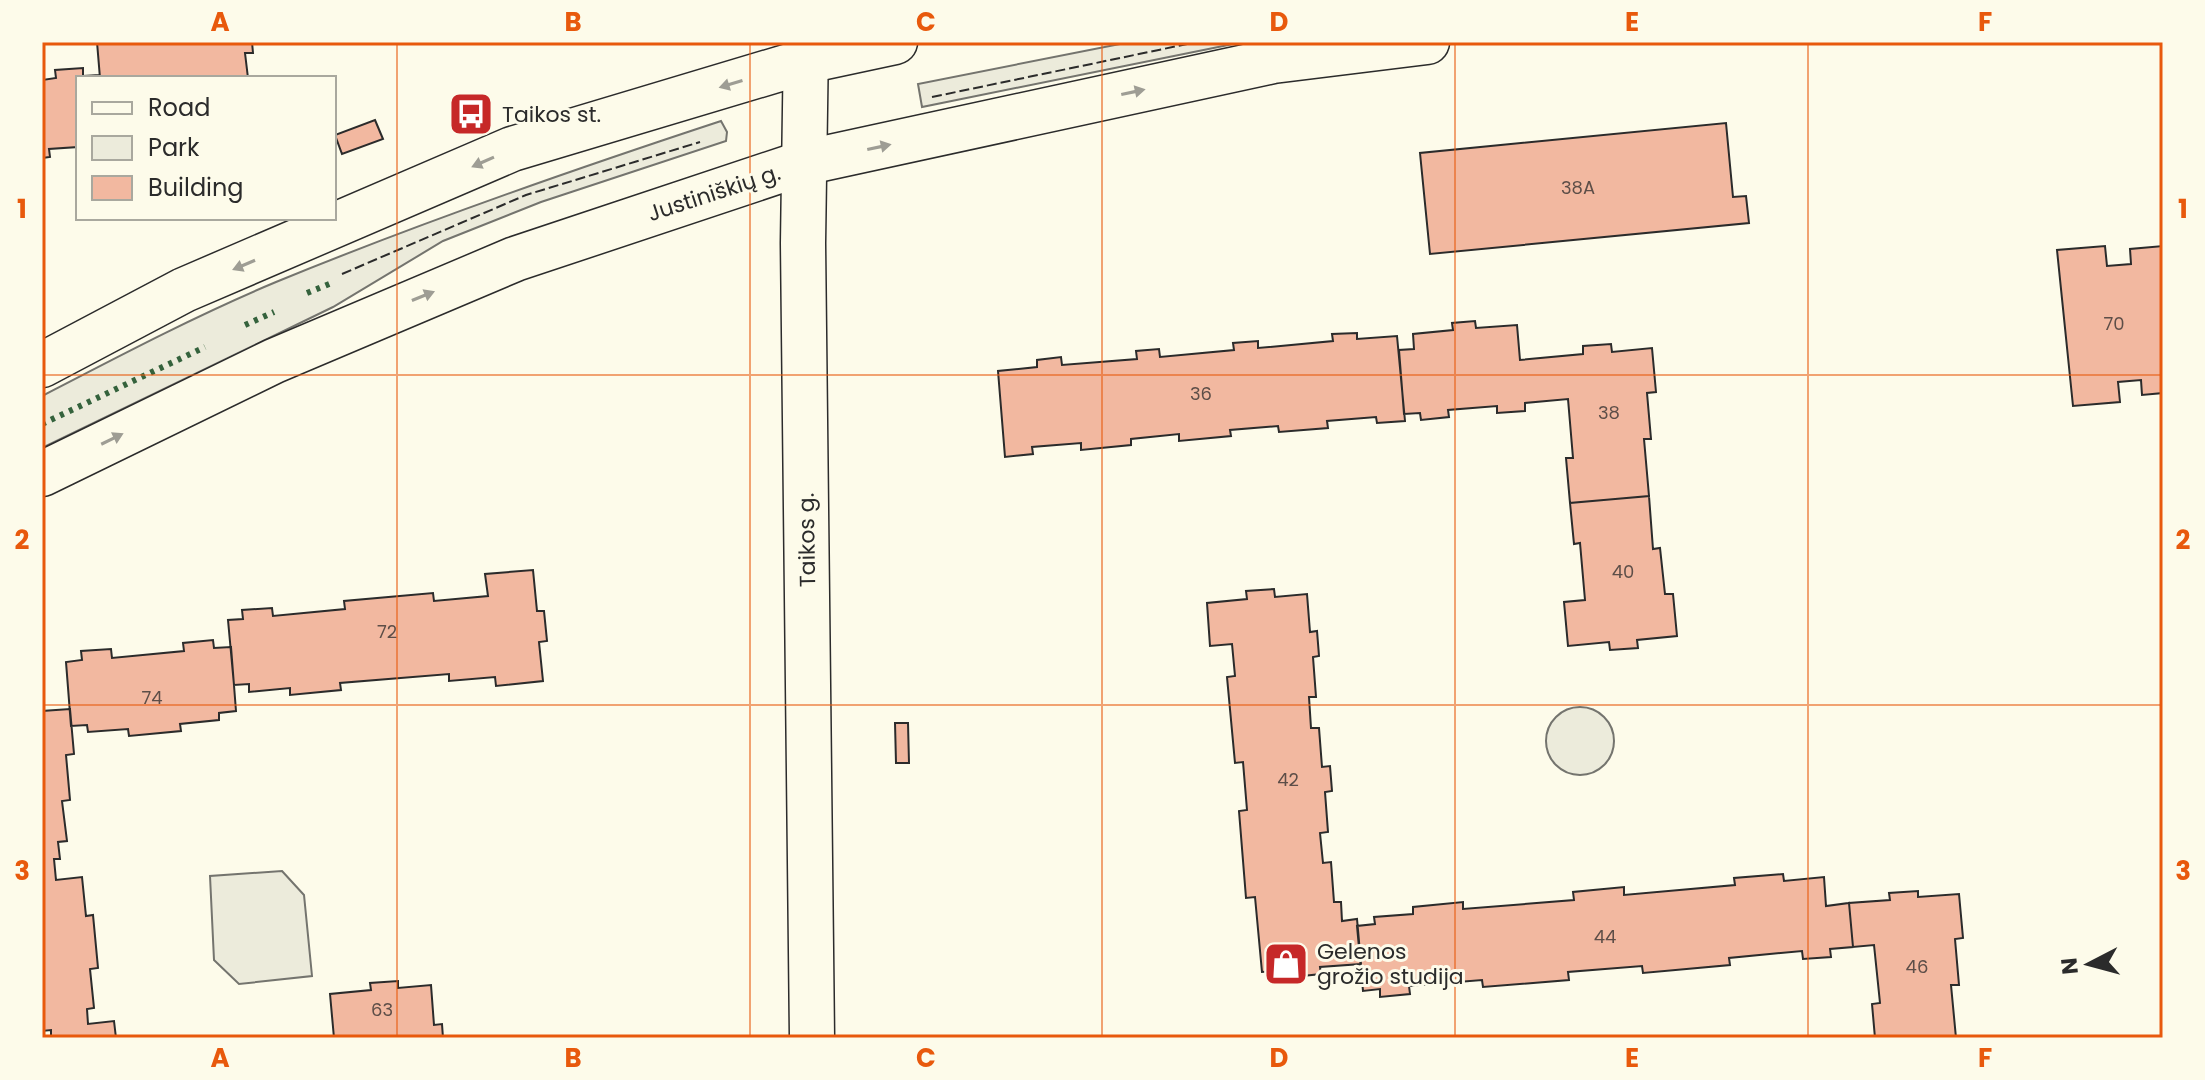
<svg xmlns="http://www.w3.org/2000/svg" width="2205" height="1080" viewBox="0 0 2205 1080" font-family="Poppins,sans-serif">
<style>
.green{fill:#ecebdb;stroke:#74746e;stroke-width:2}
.building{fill:#f2b8a0;stroke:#2b2b2b;stroke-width:2}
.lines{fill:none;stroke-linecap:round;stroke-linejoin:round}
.minor-casing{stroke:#2b2b2b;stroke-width:47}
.major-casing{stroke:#2b2b2b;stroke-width:47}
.minor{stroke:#fdfbea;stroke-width:44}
.major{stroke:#fdfbea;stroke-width:44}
.hedge{stroke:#34623c;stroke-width:6;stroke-dasharray:4 6;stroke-linecap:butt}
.fence{stroke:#2b2b2b;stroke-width:2;stroke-dasharray:10 4;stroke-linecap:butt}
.oneway{fill:#9e9d94}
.grid{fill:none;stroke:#e8590c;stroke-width:2;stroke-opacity:0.55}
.labels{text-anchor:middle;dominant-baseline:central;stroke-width:6;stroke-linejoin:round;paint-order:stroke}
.number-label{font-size:18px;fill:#5d4e48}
.poi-label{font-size:22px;fill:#2b2b2b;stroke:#fdfbea;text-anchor:start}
.street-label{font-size:22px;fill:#2b2b2b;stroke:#fdfbea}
.neatline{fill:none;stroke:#e8590c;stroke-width:3}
.grid-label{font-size:26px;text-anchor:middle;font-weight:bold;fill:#e8590c}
</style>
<rect width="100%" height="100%" fill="#fdfbea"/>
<path class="green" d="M1130,42H1243L922,107L918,84Z
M721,121L727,132L726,141L541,202L443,241L333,307L42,448V396C119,356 197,315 276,282C422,222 572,170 721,121Z
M1546 741a34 34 0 1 1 68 0a34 34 0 1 1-68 0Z
M282,871L304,895L312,976L239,984L214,960L210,876Z"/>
<path class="building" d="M97,42H252L253,53H245L248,78H100Z
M83,68V76L99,75L100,78H78V147L49,149L50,157L42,158V80L56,78L55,70Z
M375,120L383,139L342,154L335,135Z
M1726,123L1733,197L1746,196L1749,223L1430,254L1420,153Z
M2105,246L2107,266L2131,264L2130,249L2163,246V393L2142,395L2141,380L2118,382L2120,402L2073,406L2057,250Z
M1475,321L1476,328L1517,325L1520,360L1583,354V346L1611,344L1612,352L1652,348L1656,392L1647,393L1651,439H1644L1649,496L1570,503L1566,458H1573L1568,399L1525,403V411L1497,413V406L1448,410L1449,417L1421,420L1420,413L1404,414L1399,350L1414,349L1413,334L1453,330L1452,323Z
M1357,333V339L1397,336L1405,421L1377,423L1376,417L1327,421L1328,428L1279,432L1278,426L1230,430L1231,436L1179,441V434L1131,439V445L1081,450V443L1032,447L1033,454L1005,457L998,371L1037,367V360L1061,357L1062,365L1137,359L1136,351L1159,349L1160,357L1234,350L1233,343L1258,341V348L1333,341L1332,334Z
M1649,496L1653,549L1660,548L1665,594H1673L1677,636L1637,640L1638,648L1610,650L1609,642L1568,646L1564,602L1585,600L1580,543L1574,544L1570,503Z
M533,570L537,611H544L547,641L539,642L543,681L496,686L495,677L449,681V674L340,683L341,690L290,695V688L249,692V684L234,685L228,620L243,619L242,610L272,608L273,616L345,609L344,601L433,593L434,601L488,596L485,574Z
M1274,589L1275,597L1307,594L1310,632L1317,631L1319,656L1313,657L1316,697H1309L1311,728H1319L1322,767L1330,766L1332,791L1325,792L1328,832L1320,833L1323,863L1331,862L1334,902H1341L1342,921L1357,919L1361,964L1320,967L1321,974L1293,977L1292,970L1262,972L1255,897L1246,898L1239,811L1247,810L1243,762L1235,763L1227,677L1235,676L1232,644L1210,646L1207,603L1247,599L1246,591Z
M213,640L214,648L231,647L236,711L219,713V720L180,724L181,731L129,736L128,729L88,732L87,725L71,726L66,662L82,660L81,651L111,649L112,658L184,651L183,643Z
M70,709L74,754L66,755L70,800L62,801L67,841L58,842L60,859H54L56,880L82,877L86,916L93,915L98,968L90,969L94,1008L87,1009L88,1024L114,1021L116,1038H51V1030L42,1031V711Z
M895,723H908L909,763H896Z
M1783,874L1784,881L1824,877L1826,906L1849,903L1853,947L1830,949L1831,957L1803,959L1802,951L1729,958L1730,965L1643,973L1642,966L1568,972L1569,980L1483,987L1482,980L1409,986L1410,994L1380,997V989L1363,991L1357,926L1375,924L1374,917L1413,914V907L1463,902V909L1574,900L1573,892L1624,887V895L1735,885L1734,878Z
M1918,891V897L1959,894L1963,938L1955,939L1959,985H1951L1956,1038H1875L1872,1004L1880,1003L1874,945L1853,947L1849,903L1890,900L1889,893Z
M398,981V988L431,985L434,1025L442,1024L443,1038H334L330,994L371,990L370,983Z"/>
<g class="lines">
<g class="minor-casing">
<path id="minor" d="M806,42L803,243L812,1038"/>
</g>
<g class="major-casing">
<path id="major" d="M42,365L184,290L512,149L806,61L895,42
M42,474L274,361L515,259L803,163L1273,61L1427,42"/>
</g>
<use href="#minor" class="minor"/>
<use href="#major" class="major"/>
<path class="hedge" d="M307,293L334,282
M245,325L274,312
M42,424L205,347"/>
<path class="fence" d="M932,97L1197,42
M342,274L526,195L700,142"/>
</g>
<defs><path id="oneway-solid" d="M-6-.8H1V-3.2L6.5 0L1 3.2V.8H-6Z" transform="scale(2)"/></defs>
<g class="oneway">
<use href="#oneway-solid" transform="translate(731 84) rotate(163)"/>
<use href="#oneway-solid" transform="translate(1133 92) rotate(-12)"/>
<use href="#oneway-solid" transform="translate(879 147) rotate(-12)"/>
<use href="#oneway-solid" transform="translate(483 162) rotate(156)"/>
<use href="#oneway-solid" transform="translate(244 265) rotate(157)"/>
<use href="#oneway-solid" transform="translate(423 296) rotate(-22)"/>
<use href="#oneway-solid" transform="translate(112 439) rotate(-26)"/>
</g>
<path class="grid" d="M397,42V1038M750,42V1038M1102,42V1038M1455,42V1038M1808,42V1038M42,375H2163M42,705H2163"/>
<defs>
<g id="bus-square" transform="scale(2.3)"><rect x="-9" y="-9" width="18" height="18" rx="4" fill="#c62828" stroke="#fdfbea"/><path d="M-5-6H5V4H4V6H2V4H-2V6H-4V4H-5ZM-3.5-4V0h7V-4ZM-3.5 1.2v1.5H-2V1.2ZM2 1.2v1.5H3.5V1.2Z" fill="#fff"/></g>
<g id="shop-square" transform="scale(2.3)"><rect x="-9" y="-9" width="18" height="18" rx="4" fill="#c62828" stroke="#fdfbea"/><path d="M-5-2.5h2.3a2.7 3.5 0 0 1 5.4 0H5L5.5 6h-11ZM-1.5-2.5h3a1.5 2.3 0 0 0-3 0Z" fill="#fff"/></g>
</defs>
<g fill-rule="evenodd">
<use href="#bus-square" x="471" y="114"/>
<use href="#shop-square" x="1286" y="964"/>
</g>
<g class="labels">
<g class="number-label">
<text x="1578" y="187">38A</text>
<text x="2114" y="323">70</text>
<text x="1201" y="393">36</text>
<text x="1609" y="412">38</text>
<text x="1623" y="571">40</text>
<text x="387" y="631">72</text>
<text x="152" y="697">74</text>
<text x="1288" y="779">42</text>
<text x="1605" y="936">44</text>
<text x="1917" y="966">46</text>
<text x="382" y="1009">63</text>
</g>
<g class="poi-label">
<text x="502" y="114">Taikos st.</text>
<text x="1317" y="951">Gelenos<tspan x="1317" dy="25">grožio studija</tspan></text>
</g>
<g class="street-label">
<text transform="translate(714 193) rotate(-18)">Justiniškių g.</text>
<text transform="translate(807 540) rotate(-91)">Taikos g.</text>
</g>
</g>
<rect width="2205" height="1080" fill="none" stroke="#fdfbea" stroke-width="88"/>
<rect x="76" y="76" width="260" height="144" fill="#fdfbea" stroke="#a9a89e" stroke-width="2"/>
<rect x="92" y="102" width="40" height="12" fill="#fdfbea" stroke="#a9a89e" stroke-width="2"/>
<text x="148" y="116" font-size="24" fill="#2b2b2b">Road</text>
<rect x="92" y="136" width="40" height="24" fill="#ecebdb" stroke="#a9a89e" stroke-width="2"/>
<text x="148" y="156" font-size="24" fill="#2b2b2b">Park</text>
<rect x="92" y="176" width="40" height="24" fill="#f2b8a0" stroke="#a9a89e" stroke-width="2"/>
<text x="148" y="196" font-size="24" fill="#2b2b2b">Building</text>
<g transform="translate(2089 964) rotate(264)" stroke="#fdfbea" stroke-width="6" paint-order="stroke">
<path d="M0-6L14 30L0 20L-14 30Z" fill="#2b2b2b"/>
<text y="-12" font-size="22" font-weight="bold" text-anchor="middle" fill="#2b2b2b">N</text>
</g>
<rect x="44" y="44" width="2117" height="992" class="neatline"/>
<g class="grid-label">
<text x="220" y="31">A</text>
<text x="573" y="31">B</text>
<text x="926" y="31">C</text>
<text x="1279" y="31">D</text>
<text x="1632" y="31">E</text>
<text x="1985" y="31">F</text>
<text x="22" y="218">1</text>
<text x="2183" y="218">1</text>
<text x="22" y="549">2</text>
<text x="2183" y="549">2</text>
<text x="22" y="880">3</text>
<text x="2183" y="880">3</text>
<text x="220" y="1067">A</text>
<text x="573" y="1067">B</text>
<text x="926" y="1067">C</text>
<text x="1279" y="1067">D</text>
<text x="1632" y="1067">E</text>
<text x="1985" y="1067">F</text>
</g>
</svg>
